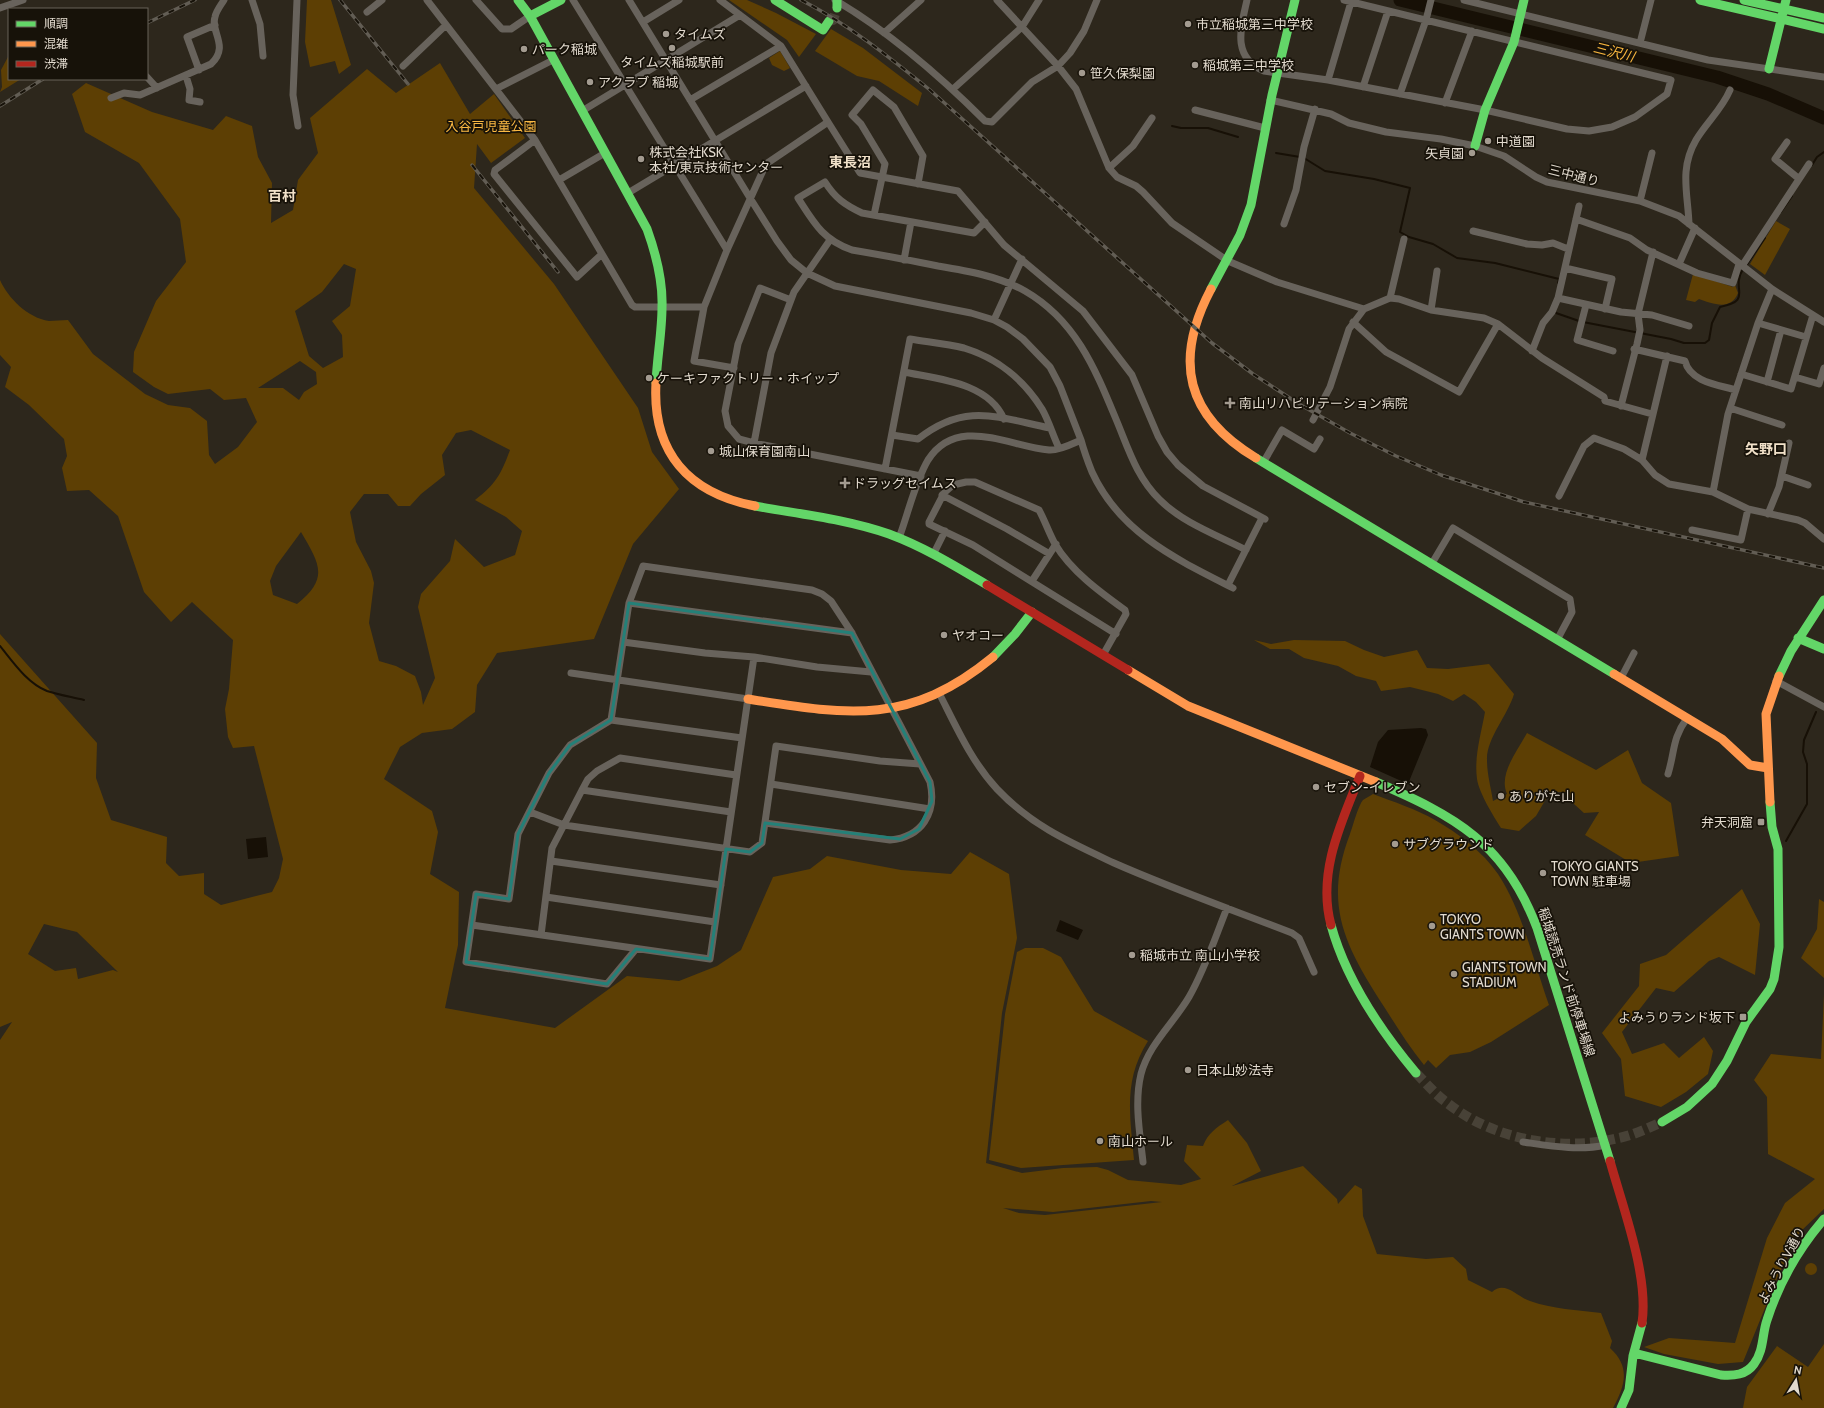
<svg xmlns="http://www.w3.org/2000/svg" width="1824" height="1408" viewBox="0 0 1824 1408" font-family="Cabin,'Noto Sans JP',sans-serif">
<style>
.green{fill:#5d3f04;fill-rule:evenodd}
.water{fill:#171006}
.lines{fill:none;stroke-linecap:round;stroke-linejoin:round}
.stream{stroke:#171006;stroke-width:2}
.river{stroke:#171006;stroke-width:13}
.secondary-tunnel{stroke:#484237;stroke-width:10;stroke-dasharray:10 5;stroke-linecap:butt}
.street{stroke:#68635c;stroke-width:7}
.fast{stroke:#63d668;stroke-width:9}
.slow{stroke:#ff974d;stroke-width:9}
.jam{stroke:#b3261e;stroke-width:9}
.rail-casing{stroke:#625d54;stroke-width:3.5}
.rail{stroke:#171209;stroke-width:2;stroke-dasharray:6;stroke-linecap:butt}
.marked{fill:none;stroke:#248078;stroke-width:3;stroke-linejoin:round}
.poi-dot{fill:#a39b90;stroke:#171209;stroke-width:1.5}
.labels{text-anchor:middle;dominant-baseline:central;stroke-width:3.5;stroke-linejoin:round;paint-order:stroke}
.poi-label{font-size:13px;fill:#e2dace;stroke:#171209;text-anchor:start}
.park-label{font-size:13px;fill:#fcba44;stroke:#171209}
.street-label{font-size:13px;fill:#e2dace;stroke:#171209}
.water-label{font-size:14px;font-style:italic;fill:#f7b53e;stroke:#171209}
.neighbourhood-label{font-size:14px;font-weight:bold;fill:#f1e1c9;stroke:#171209}
</style>
<rect width="100%" height="100%" fill="#2d271c"/>
<path class="green" d="M307,0H331L351,65L339,74L335,61L310,67L305,42Z
M729,0H747L776,13L816,34L799,57L787,40Z
M831,29L863,48L922,93L918,106L879,81L857,76L815,51Z
M780,51L790,68L784,71L772,65L769,58Z
M9,55V79H21L0,92L2,87L1,70Z
M440,63L470,114L494,94L525,138L491,163L477,144L474,188L554,284L638,408L652,452L679,489L633,544L594,639L497,653L477,685L475,712L452,729L422,733L400,747L384,779L432,811L438,832L430,874L459,892L458,945L445,1008L555,1028L627,976L679,981L717,966L741,950L773,877L810,869L827,856L901,870L951,874L970,852L1009,874L1017,938L1002,1013L986,1163L1022,1173L1063,1168L1097,1167L1108,1170L1128,1180L1181,1185L1201,1179L1184,1161L1187,1145L1203,1146C1208,1133 1216,1128 1228,1120L1247,1143L1261,1171L1232,1186L1303,1166L1337,1199L1338,1204L1355,1185L1362,1189L1363,1216L1377,1254L1426,1259L1453,1257L1466,1269L1468,1280L1492,1292C1505,1280 1517,1297 1530,1301C1552,1309 1578,1310 1601,1313L1612,1341L1610,1348C1631,1367 1625,1386 1613,1408H0V1040L12,1022L0,1027V634L97,743L96,778L111,820L167,837L166,863L179,876L204,873V894L221,905L272,892L279,878L283,859L254,746L233,748L228,737L225,709L229,689L233,640L192,602L171,622L144,592L118,516L89,490L67,491L62,468L67,456L64,439L29,405L5,387L11,367L0,355V280C8,298 28,318 49,321C55,321 62,320 68,320L93,354L145,394L168,405L190,408L207,421L209,455L215,464L238,447L257,422L246,398L224,400L210,389L168,394L154,387L133,372L134,352L156,301L186,262L180,219L139,163L85,132L72,94L86,83L152,112L213,130L226,116L252,126L258,157L272,183L271,223L293,210L298,180L318,153L310,118L367,69L396,93ZM344,264L356,269L350,306L332,321L342,335L343,357L323,368L309,356L295,311L322,292ZM300,361L316,372L317,384L304,392L299,400L283,388H258ZM471,430L510,450C501,474 496,484 475,500L506,517L522,531L515,555L484,567L455,539L450,561L421,594L418,607L435,678L423,705L421,692L415,676L396,666L379,661L369,623L374,583L371,571L356,542L350,512L364,494H388L398,506H410L421,494L445,475L442,455L456,433ZM301,532C319,563 330,578 297,604L273,595L270,581L276,566ZM44,924L77,932L118,972L113,970L78,979L76,968L55,971L28,954ZM1151,1201L1162,1202L1045,1215L1019,1213L1003,1208L1053,1212Z
M1776,221L1790,229L1765,275L1750,264Z
M1693,274L1733,287L1735,285L1738,293C1731,311 1713,304 1699,299L1695,302L1686,300Z
M1254,640L1271,644L1294,640L1345,641L1364,650L1384,657L1417,650L1427,668L1448,669L1489,664L1514,694C1508,715 1486,739 1487,760C1487,774 1491,788 1493,801L1507,794C1498,774 1518,750 1527,733L1596,770L1628,750L1642,783L1671,803L1679,856L1631,863L1585,835L1599,812L1584,813L1574,804L1567,792H1550L1536,816L1519,831L1501,828C1494,817 1479,793 1477,779C1474,757 1481,734 1485,712L1476,702L1464,694L1453,701L1438,694L1410,687L1381,691L1376,681L1356,676L1338,666L1304,658L1289,649H1270Z
M1373,794C1394,802 1416,809 1435,820C1458,833 1483,852 1498,874C1522,910 1534,963 1549,1005L1491,1042L1470,1052L1450,1055L1436,1068L1428,1060L1424,1065C1407,1044 1394,1022 1379,999C1343,942 1324,902 1350,834C1353,826 1358,806 1363,800C1366,798 1370,796 1373,794Z
M1742,889L1760,924L1755,975L1719,957L1709,961L1674,992L1656,988L1622,1032L1632,1054L1664,1043L1679,1058L1704,1037L1713,1051L1708,1074L1686,1092L1661,1107L1625,1096L1621,1059L1602,1033L1639,986L1640,964L1666,955Z
M1819,899L1824,902V978L1801,958L1817,929Z
M1025,948H1043L1061,957L1094,1011L1148,1041C1123,1080 1130,1116 1134,1160L1021,1168L989,1160L1005,1014L1017,952Z
M1824,994V1209L1800,1232L1778,1276L1743,1362L1718,1364L1664,1354L1644,1347L1669,1338L1735,1343L1767,1238L1785,1203L1815,1179L1768,1154L1767,1097L1754,1080L1771,1054L1821,1059Z
M1805 1269a6 6 0 1 1 12 0a6 6 0 1 1-12 0Z
M1824,1344V1408H1743L1747,1387L1777,1346L1808,1367Z"/>
<path class="water" d="M1421,728L1426,729L1428,735L1408,784L1370,767L1378,742L1388,730Z
M266,837L268,857L248,859L246,839Z
M1060,920L1083,930L1078,940L1056,931Z"/>
<g class="lines">
<path class="stream" d="M1172,126L1181,128H1208L1238,137
M1276,153L1300,157
M1304,158L1325,171L1374,179L1410,188L1400,232L1409,237L1433,244L1457,258L1495,263L1559,279L1558,283
M1812,165L1817,157L1824,152
M1781,212L1792,196
M1746,266L1765,238
M1556,313L1579,321
M1583,322L1671,339L1684,343H1705L1709,340L1712,323L1720,307C1754,300 1730,290 1743,269
M0,646C13,662 27,683 47,691C59,695 72,697 84,700
M1786,841L1807,804V764L1803,752L1804,740L1816,712"/>
<path class="river" d="M1400,0L1717,77L1768,94L1824,118"/>
<path class="secondary-tunnel" d="M829,21L833,20L837,8
M1416,1073C1426,1083 1435,1094 1446,1102C1493,1140 1562,1152 1619,1138C1634,1135 1648,1128 1662,1122"/>
<path class="street" d="M252,0L260,24L263,56
M297,0L293,95L298,126
M427,0L535,140L632,305L635,307H704L727,250L766,164L828,122L781,46L720,0
M476,0L502,29H511L530,16
M573,0L727,250
M629,0L750,198L777,241L791,260L807,273L835,286L971,313L994,320L1007,327L1023,339L1050,367L1060,386L1081,440C1072,444 1058,451 1049,450C1008,446 957,415 928,460C915,482 908,514 899,538
M835,0C891,33 940,76 985,121L992,122L1032,82L1058,66L1070,53L1084,31L1097,0
M997,0L1058,66L1076,89L1109,168L1117,177L1136,186L1143,192L1172,223L1228,261L1277,282L1364,309L1390,298L1399,299L1431,310L1484,318L1498,324L1542,358L1604,397L1605,401L1652,414
M1247,0C1241,27 1231,57 1264,71L1328,80L1485,110L1567,129L1589,131L1612,127L1635,117L1667,94L1671,80L1344,0
M1464,0L1708,60L1824,77
M0,8L23,0
M367,12L382,0
M643,22L679,0
M884,33L921,0
M1640,43L1651,0
M403,66L446,25
M199,70L187,37L215,25
M186,76L190,89L189,100L200,102
M147,77L157,88
M1328,80L1351,2
M1363,87L1388,11
M496,89L553,60
M953,89L1022,27L1039,0
M1400,94L1426,20L1431,0
M111,98L124,93L140,95L211,64C230,46 210,32 215,17C216,11 221,5 224,0
M690,100L781,46
M1270,100L1331,114L1349,123L1386,132L1441,139L1475,146L1504,156L1536,177L1547,182L1640,201L1679,216L1772,289L1824,322
M1445,103L1472,31
M1195,110L1265,128
M582,111L740,15
M828,122L860,173L958,191L1004,245L1083,311L1132,375L1158,436L1167,452L1178,465L1203,486L1265,519
M535,140L495,170L494,174L577,277L602,254
M1787,142L1775,159L1798,178
M1109,168L1133,146L1152,118
M559,180L605,153
M628,193L806,86
M1640,201L1652,153
M874,215L885,164L861,124L852,115L873,90L894,107L923,156L918,184
M1576,219L1630,238L1647,250L1697,273L1733,283L1739,264
M985,222L974,233L862,213C845,205 835,198 825,182L798,198C814,223 823,240 852,250C881,255 909,260 938,266C968,271 998,276 1025,291C1077,321 1096,371 1118,424C1129,451 1138,479 1160,500C1183,523 1217,535 1246,550
M1284,224L1296,190L1304,147L1315,109
M1689,224C1688,194 1679,169 1696,140C1707,122 1722,109 1730,90
M1473,231L1527,244L1542,245L1553,243L1568,249
M904,260L911,222
M1679,264L1695,228
M1742,266L1809,164
M1565,268L1612,279L1605,309
M1390,298L1404,239
M1558,298L1621,312L1652,315L1689,326
M791,300L760,288L738,344L725,411L728,426L739,439L754,443L921,476
M1586,305L1577,340L1613,351
M704,307L694,361L734,368
M1431,310L1437,271
M994,320L1022,259
M1353,322L1386,352L1459,392L1498,324
M1758,323L1806,337
M1634,349L1685,361C1690,382 1719,385 1736,390
M1532,351L1543,323L1552,312L1558,298L1579,206
M904,372C937,379 988,382 1004,419
M1741,374L1791,389L1813,315
M1795,377L1819,384L1824,368
M1767,382L1781,330
M1621,406L1637,344L1640,330L1638,314L1653,252
M1730,408L1782,425
M1313,420L1330,387L1349,329L1364,309
M892,435L918,439C965,402 996,417 1050,428
M1081,440C1084,451 1088,462 1092,472C1120,533 1176,559 1233,588
M754,443L771,353L794,292L830,240
M1642,460L1667,356
M1263,463L1282,430L1314,449L1320,439
M885,469L910,339C928,342 947,344 964,348C997,358 1024,380 1042,409C1049,421 1053,436 1059,448
M1782,476L1808,485
M1713,492L1728,414L1758,323L1772,289
M942,495L1007,529L1048,553
M1559,496L1584,446L1594,438L1624,449L1642,460L1655,475L1669,484L1713,492L1748,509L1798,520L1805,523L1824,539
M1768,514L1779,487L1789,443
M1692,530L1741,540L1748,509
M934,553L945,531
M1431,565L1453,528L1570,599L1572,612L1557,640
M1032,581L1056,544
M1228,585L1262,518
M629,603L852,633
M623,642L705,653L754,657L817,667L871,672
M1103,655L1126,614L1125,610C1100,592 1071,571 1055,544C1049,533 1045,521 1039,510L975,482H966L953,485L944,493L929,522V524L973,545L1116,634
M571,673L748,699
M1621,678L1634,653
M1776,681L1824,707
M939,693C956,726 971,761 997,789C1032,826 1069,842 1114,863C1173,889 1233,910 1292,933L1299,938L1314,972
M611,720L629,603L643,566L812,590L822,594L831,601L852,633L930,782C937,813 922,837 890,840L765,823
M1668,774C1675,751 1672,739 1687,718
M771,784L930,809
M582,790L731,812
M530,812L564,825L750,852L762,843L776,746L880,761L920,764
M551,861L721,885
M546,897L715,922
M472,925L710,959L754,657
M541,935L552,848L582,790L588,779L597,771L620,758L736,775
M636,949L607,984L466,962L476,894L509,899L518,834L549,773L570,745L611,720L742,738
M1523,1142C1551,1146 1578,1151 1606,1145
M1143,1162C1140,1134 1134,1103 1141,1074C1149,1044 1173,1024 1189,997C1205,969 1215,938 1227,908"/>
<path class="fast" d="M518,0L530,16L647,229C656,254 663,280 662,307C662,332 657,358 656,383
M775,0L823,30L829,21
M837,0V8
M1700,0L1824,29
M1744,0L1824,18
M530,16L561,0
M1769,69L1786,0
M1475,146L1485,110L1514,42L1524,0
M1211,289L1240,235L1251,205L1272,95L1295,0
M1256,458L1614,674
M755,506C799,514 846,519 889,534C924,547 955,566 987,585
M1798,638L1824,649
M993,657L1015,634L1032,612
M1779,676L1791,651L1824,600
M1376,782C1455,816 1505,843 1537,928L1610,1161
M1331,925C1346,980 1380,1030 1416,1073
M1662,1122L1687,1107L1712,1084L1727,1061L1746,1022L1770,989L1774,979L1779,947L1778,849L1772,827L1770,802
M1634,1353L1721,1375C1734,1376 1746,1375 1754,1364C1764,1351 1762,1334 1767,1320C1779,1283 1799,1248 1824,1219
M1621,1408L1629,1390L1633,1356L1642,1323"/>
<path class="slow" d="M1211,289C1173,361 1186,416 1256,458
M656,383C652,452 688,493 755,506
M1128,670L1188,706L1376,782
M1614,674L1722,739L1750,765L1768,768
M748,699C848,715 909,726 993,657
M1770,802L1766,714L1779,676"/>
<path class="jam" d="M987,585L1128,670
M1331,925C1317,873 1341,823 1360,776
M1610,1161C1623,1208 1649,1276 1642,1323"/>
<g class="rail-casing">
<path id="rail" d="M340,0L408,84
M801,0C848,24 889,57 930,90L1212,343L1253,374L1299,404L1350,433L1396,456L1441,475L1524,502L1824,568
M147,23L195,0
M0,106L43,79
M472,165L558,272"/>
</g>
<use href="#rail" class="rail"/>
</g>
<path class="marked" d="M629,603L852,633L930,782L932,801L919,829L900,839L765,823L762,843L750,852L726,849L710,959L636,949L607,984L466,962L476,894L509,899L518,834L549,773L570,745L611,720Z"/>
<g class="poi-dot">
<circle cx="1188" cy="24" r="4"/>
<circle cx="666" cy="34" r="4"/>
<circle cx="672" cy="48" r="4"/>
<circle cx="524" cy="49" r="4"/>
<circle cx="1195" cy="65" r="4"/>
<circle cx="1082" cy="73" r="4"/>
<circle cx="590" cy="82" r="4"/>
<circle cx="1488" cy="141" r="4"/>
<circle cx="1472" cy="153" r="4"/>
<circle cx="641" cy="159" r="4"/>
<circle cx="649" cy="378" r="4"/>
<path d="M1228 397h4v4h4v4h-4v4h-4v-4h-4v-4h4z"/>
<circle cx="711" cy="451" r="4"/>
<path d="M843 477h4v4h4v4h-4v4h-4v-4h-4v-4h4z"/>
<circle cx="944" cy="635" r="4"/>
<circle cx="1316" cy="787" r="4"/>
<circle cx="1501" cy="796" r="4"/>
<rect x="1757" y="818" width="8" height="8" rx="2"/>
<circle cx="1395" cy="844" r="4"/>
<circle cx="1543" cy="873" r="4"/>
<circle cx="1432" cy="926" r="4"/>
<circle cx="1132" cy="955" r="4"/>
<circle cx="1454" cy="974" r="4"/>
<rect x="1739" y="1013" width="8" height="8" rx="2"/>
<circle cx="1188" cy="1070" r="4"/>
<circle cx="1100" cy="1141" r="4"/>
</g>
<g class="labels">
<g class="poi-label">
<text x="1196" y="24">市立稲城第三中学校</text>
<text x="674" y="34">タイムズ</text>
<text x="532" y="49">パーク稲城</text>
<text x="672" y="62" text-anchor="middle">タイムズ稲城駅前</text>
<text x="1203" y="65">稲城第三中学校</text>
<text x="1090" y="73">笹久保梨園</text>
<text x="598" y="82">アクラブ 稲城</text>
<text x="1496" y="141">中道園</text>
<text x="649" y="152">株式会社KSK<tspan x="649" dy="15">本社/東京技術センター</tspan></text>
<text x="1464" y="153" text-anchor="end">矢貞園</text>
<text x="657" y="378">ケーキファクトリー・ホイップ</text>
<text x="1239" y="403">南山リハビリテーション病院</text>
<text x="719" y="451">城山保育園南山</text>
<text x="853" y="483">ドラッグセイムス</text>
<text x="952" y="635">ヤオコー</text>
<text x="1324" y="787">セブン-イレブン</text>
<text x="1509" y="796">ありがた山</text>
<text x="1753" y="822" text-anchor="end">弁天洞窟</text>
<text x="1403" y="844">サブグラウンド</text>
<text x="1551" y="866">TOKYO GIANTS<tspan x="1551" dy="15">TOWN 駐車場</tspan></text>
<text x="1440" y="919">TOKYO<tspan x="1440" dy="15">GIANTS TOWN</tspan></text>
<text x="1140" y="955">稲城市立 南山小学校</text>
<text x="1462" y="967">GIANTS TOWN<tspan x="1462" dy="15">STADIUM</tspan></text>
<text x="1735" y="1017" text-anchor="end">よみうりランド坂下</text>
<text x="1196" y="1070">日本山妙法寺</text>
<text x="1108" y="1141">南山ホール</text>
</g>
<g class="park-label">
<text x="491" y="126">入谷戸児童公園</text>
</g>
<g class="street-label">
<text transform="translate(1574 175) rotate(14)">三中通り</text>
<text transform="translate(1567 982) rotate(72)">稲城読売ランド前停車場線</text>
<text transform="translate(1781 1265) rotate(-62)">よみうりV通り</text>
</g>
<g class="water-label">
<text transform="translate(1614 52) rotate(14)">三沢川</text>
</g>
<g class="neighbourhood-label">
<text x="850" y="162">東長沼</text>
<text x="282" y="196">百村</text>
<text x="1766" y="449">矢野口</text>
</g>
</g>
<rect x="8" y="8" width="140" height="72" fill="#171209" stroke="#686258"/>
<rect x="16" y="21" width="20" height="6" fill="#63d668" stroke="#686258"/>
<text x="44" y="28" font-size="12" fill="#e2dace">順調</text>
<rect x="16" y="41" width="20" height="6" fill="#ff974d" stroke="#686258"/>
<text x="44" y="48" font-size="12" fill="#e2dace">混雑</text>
<rect x="16" y="61" width="20" height="6" fill="#b3261e" stroke="#686258"/>
<text x="44" y="68" font-size="12" fill="#e2dace">渋滞</text>
<g transform="translate(1796 1380) rotate(11)" stroke="#171209" stroke-width="3" paint-order="stroke">
<path d="M0-3L7 15L0 10L-7 15Z" fill="#e2dace"/>
<text y="-6" font-size="11" font-weight="bold" text-anchor="middle" fill="#e2dace">N</text>
</g>
</svg>
